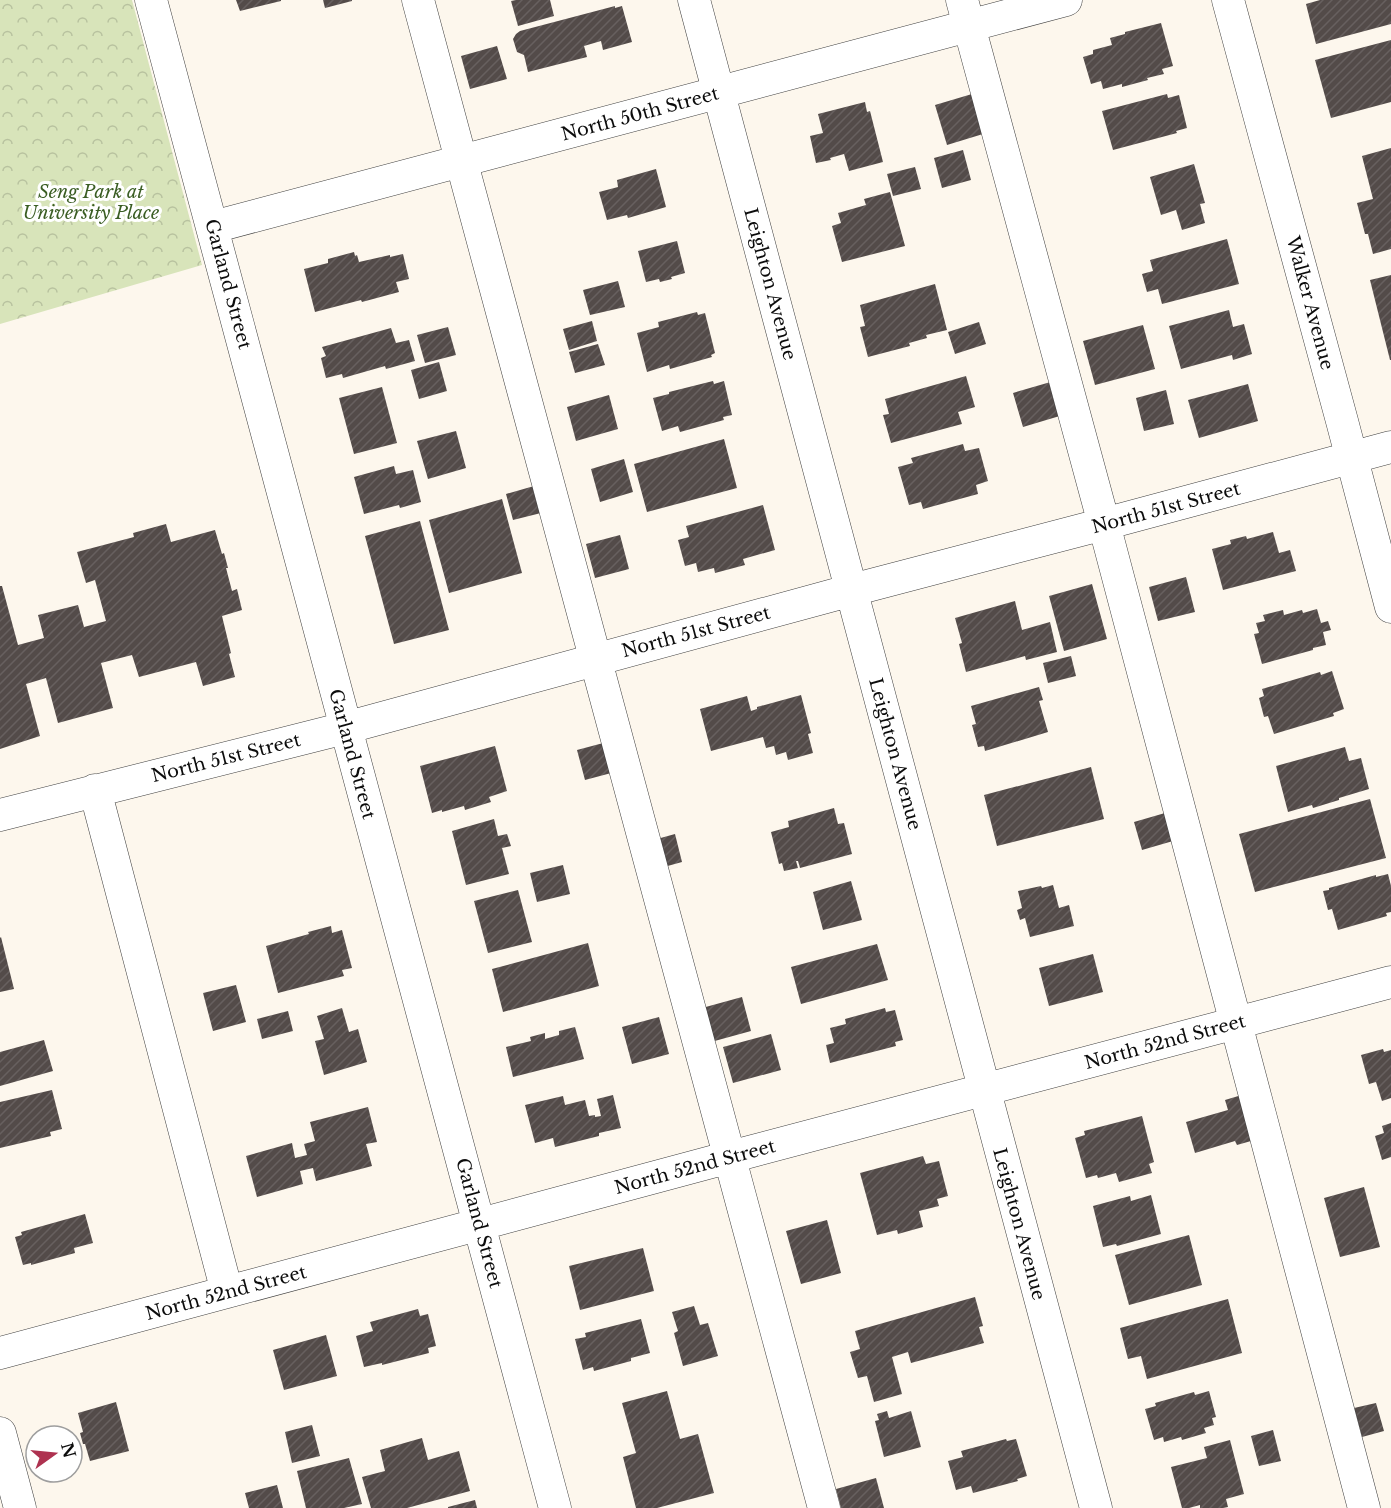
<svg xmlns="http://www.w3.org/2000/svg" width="1391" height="1508" viewBox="0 0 1391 1508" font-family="'Libre Baskerville',serif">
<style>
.park{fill:url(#park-crowns)}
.building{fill:url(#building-hatch)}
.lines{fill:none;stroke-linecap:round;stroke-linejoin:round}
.minor-casing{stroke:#3f3f3f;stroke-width:33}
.minor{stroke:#fff;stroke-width:32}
.labels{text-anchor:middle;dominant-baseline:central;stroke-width:6;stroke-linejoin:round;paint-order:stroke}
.street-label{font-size:18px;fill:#0c0c0c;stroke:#fff}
.park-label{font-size:18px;font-style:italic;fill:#3a5d23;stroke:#fff}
</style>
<defs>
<pattern id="park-crowns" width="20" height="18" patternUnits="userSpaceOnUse" patternTransform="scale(1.5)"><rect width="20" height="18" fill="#d8e4ba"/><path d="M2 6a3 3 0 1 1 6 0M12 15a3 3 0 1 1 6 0" fill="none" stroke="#b8c29f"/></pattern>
<pattern id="building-hatch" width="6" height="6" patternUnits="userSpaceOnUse" patternTransform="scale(1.5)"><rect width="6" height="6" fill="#534b49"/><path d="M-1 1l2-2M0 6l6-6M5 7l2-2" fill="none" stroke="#67605f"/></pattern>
</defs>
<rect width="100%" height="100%" fill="#fdf7ed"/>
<path class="park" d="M0,0H132L202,265L0,324Z"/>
<path class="building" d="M236,0H281V1L240,11Z
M323,0H352V1L325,8Z
M516,0H550L554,16L518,26L511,1Z
M1320,0H1391V24L1316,44L1306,4Z
M615,6V8L622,6L632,42L603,50L601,41L584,46L587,57L528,72L524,55L517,52L513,39L516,34L520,31Z
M1161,23L1173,66L1162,69L1164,74L1147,78L1148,80L1122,87V84L1103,89L1101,81L1091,84L1083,57L1093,54V50L1112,45L1110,38L1125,34V32Z
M1391,40V102L1331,118L1315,60Z
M497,46L507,79L470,89L461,56Z
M972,94L983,134L947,145L935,105Z
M1167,94L1168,98L1179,95L1187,128L1176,131L1177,133L1113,150L1102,111Z
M865,102L867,112L870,111L883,162L849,171L844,154L830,158L831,160L816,163L810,136L823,133L818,114Z
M1391,148V249L1373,254L1368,234H1365L1357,203L1373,199L1362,156Z
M963,150L971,180L942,188L934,158Z
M1194,164L1205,203L1200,204L1205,223L1182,230L1176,210L1161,215L1150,177Z
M915,167L921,189L893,196L887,174Z
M656,169L666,207L628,218L627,215L607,220L599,192L618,187L617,180Z
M890,192L905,246L842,262L832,226L841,223L838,213L866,205L864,199Z
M1227,239L1239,284L1162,304L1158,289L1147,292L1142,274L1153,271L1150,260Z
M677,241L685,273L671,277L672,279L660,282L659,279L646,282L638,251Z
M354,252L355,256L357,255L359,262L390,255V257L403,254L409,279L396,282L399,292L362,302L361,300L315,312L304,269L328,263V259Z
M1391,275V360H1390L1370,280Z
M618,281L625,307L590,315L583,290Z
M935,284L947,330L926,335L927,338L909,343L910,346L868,357L860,327L865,326L860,305Z
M1229,310L1233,327L1244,324L1252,354L1233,360L1232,355L1181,369L1169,326Z
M697,312L698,315L705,313L715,353L711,355L712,357L670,369L669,365L647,372L637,333L659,327L658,322Z
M592,321L597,341L569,350L563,329Z
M979,322L986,344L955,354L948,332Z
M1143,325L1155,369L1095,385L1083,341Z
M448,327L456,355L425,363L417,335Z
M391,328L396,343L409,340L415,361L386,369L385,366L343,378L342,374L326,378L321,358L326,356L322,347Z
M598,344L605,365L575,373L569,352Z
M439,362L447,391L419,399L411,370Z
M966,376L975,407L958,412L962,424L891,443L883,415L889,414L885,399Z
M713,381L714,384L724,381L732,415L723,417L724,420L680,432L678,426L662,431L653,398L669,394V392Z
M1054,381L1063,415L1023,427L1013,393Z
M1248,384L1258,421L1199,438L1188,400Z
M382,387L397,443L354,454L339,398Z
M1166,390L1174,424L1144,431L1136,398Z
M609,395L618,429L576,441L567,407Z
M456,431L466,468L428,479L417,441Z
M724,439L737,488L647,512L634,464Z
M963,444L965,451L979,448L988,481L976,485L978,494L923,509L921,502L909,505L898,467L913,463L911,458Z
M624,459L633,492L600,502L591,469Z
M394,466L396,474L413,470L421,502L400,508L399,505L364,514L354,477Z
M534,486L541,513L513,520L506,494Z
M502,499L522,573L449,593L429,520Z
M763,505L775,550L743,559L745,565L715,573L714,568L698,572L696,563L685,566L678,540L689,537L686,526Z
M420,521L449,630L394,644L365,536Z
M166,524L171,542L215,530L222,554L224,553L228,568H226L232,591L237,589L242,610L222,616L231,653L229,654L235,677L203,686L196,662L139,677L132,655L101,663L113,708L58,723L46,678L26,684L40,736L0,749V586H2L18,645L44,638L38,615L78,605L84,627L106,621L95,580L86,583L77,552L134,537L133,533Z
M1273,532L1279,553L1290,550L1296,571L1223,590L1212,549L1231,544L1230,540L1246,536L1247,539Z
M620,535L629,569L595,578L586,544Z
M1186,577L1195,612L1158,621L1149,587Z
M1092,584L1107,639L1064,651L1049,596Z
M1015,601L1022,630L1050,622L1057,652L1026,660L1025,656L966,672L959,644L962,643L955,618Z
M1317,609L1321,623L1328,621L1331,630L1323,632L1326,645L1313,648V650L1262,664L1254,634L1259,633L1256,623L1265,621L1263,615L1283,610L1284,615L1302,610L1303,613Z
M1071,656L1076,676L1048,683L1043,663Z
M1332,671L1344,709L1333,713L1334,716L1274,734L1268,716L1264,717L1259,698L1264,696L1262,689L1320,672L1321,675Z
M1039,687L1043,700L1039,701L1048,732L985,751L984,746L978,747L972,725L976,724L971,706Z
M801,695L811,733L808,734L813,753L788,760L786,752L776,755L774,746L766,748L763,737L711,751L700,709L747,696L751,711L757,709V707Z
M607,742L615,772L585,780L577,750Z
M495,746L507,791L489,797L491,802L465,810L464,806L442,812V810L432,813L420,766Z
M1345,747L1349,761L1361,758L1369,789L1339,798V800L1313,808L1312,805L1288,812L1276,766Z
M1091,767L1104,819L997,846L984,795Z
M1370,799L1386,858L1255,892L1239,834Z
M834,808L838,824L844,823L852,854L800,868L798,861H796L798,868L784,871L782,863L779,864L771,832L789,827L788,821Z
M1165,813L1173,841L1142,850L1134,822Z
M494,819L498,836L507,834L511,846L502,848L509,874L466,885L452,831Z
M675,834L682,862L664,867L657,839Z
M563,865L570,894L537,902L530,873Z
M1388,874L1391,886V912L1386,913L1387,916L1338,930L1332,909L1328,910L1323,891L1329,890V888L1376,875V877Z
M851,881L862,920L823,930L813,892Z
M1053,885L1059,908L1069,905L1074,926L1030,937L1025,918L1020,920L1017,910L1022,908L1018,891L1041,886L1042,888Z
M518,890L532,942L488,953L474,901Z
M331,926L332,933L342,930L352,968L342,970L344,976L278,993L266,946L309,934L308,932Z
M1,937L14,989L0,992V938Z
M588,943L599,986L503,1012L492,969Z
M877,944L888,980L801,1004L791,967Z
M1093,954L1103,992L1049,1006L1039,968Z
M236,985L246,1022L213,1031L203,993Z
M742,997L751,1031L711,1042L702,1008Z
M342,1008L349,1032L358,1029L367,1062L324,1075L315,1041L324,1039L317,1016Z
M885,1008L886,1012L895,1010L903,1040L895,1042L896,1046L830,1063L826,1045L834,1043L830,1028L846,1024L845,1019Z
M288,1011L293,1031L262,1039L257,1019Z
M659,1017L669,1054L632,1064L622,1027Z
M575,1027L584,1059L513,1077L506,1047L531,1041L530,1037L545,1033V1039L559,1035V1031Z
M771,1034L781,1070L733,1083L723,1047Z
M44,1040L53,1071L0,1086V1052Z
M1383,1049L1384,1052L1391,1050V1098L1382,1101L1376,1082L1369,1084L1361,1055Z
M52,1090L62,1129L50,1132L51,1136L0,1148V1102Z
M1245,1094L1258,1139L1237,1145L1235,1141L1195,1153L1186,1122L1228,1110L1225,1100Z
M613,1095L621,1128L599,1133V1136L555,1147L553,1138L535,1143L525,1105L563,1096L565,1105L585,1100L589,1116L595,1115V1117L601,1116L597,1099Z
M368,1107L377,1142L366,1144L372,1166L316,1181L313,1168L300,1171L303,1184L257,1197L246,1156L292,1143L295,1158L307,1155L304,1144L315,1141L310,1122Z
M1142,1116L1154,1162L1149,1164L1152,1173L1119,1182L1116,1173L1098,1178L1097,1175L1086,1178L1075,1138L1085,1135L1084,1131Z
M1391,1123V1157L1382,1160L1375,1136L1384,1133L1382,1126Z
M923,1156L926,1164L939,1161L948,1196L937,1199L939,1206L919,1211L923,1227L898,1234L897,1230L877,1235L860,1173Z
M1364,1187L1380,1247L1340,1257L1324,1198Z
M1151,1195L1161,1234L1117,1246L1116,1244L1103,1247L1093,1206L1130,1196L1131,1201Z
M85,1214L93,1243L74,1248L75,1253L31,1265V1263L23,1265L15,1237L22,1235L21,1232Z
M827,1220L841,1273L801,1284L786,1231Z
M1189,1235L1202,1285L1129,1305L1115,1255Z
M643,1248L654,1291L580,1310L569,1266Z
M975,1297L983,1326L979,1327L984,1343L911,1363L908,1352L892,1357L902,1394L874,1402L867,1376L858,1378L850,1352L860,1349L855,1331Z
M1228,1299L1242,1353L1147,1379L1141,1356L1128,1359L1120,1328Z
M694,1306L700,1325L708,1323L718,1356L683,1366L674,1333L678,1331L672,1312Z
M418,1309L420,1316L428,1314L436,1346L428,1348L429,1353L382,1365V1363L364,1367L356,1336L373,1331L370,1322Z
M641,1319L650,1353L631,1358V1361L594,1371L593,1367L583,1370L575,1339L586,1337L585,1333Z
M326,1335L337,1376L284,1390L273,1350Z
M667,1391L680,1439L698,1434L714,1493L657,1508H636L623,1457L636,1453L622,1403Z
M1209,1391L1216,1417L1212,1418L1214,1425L1204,1428L1206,1433L1182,1440L1181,1437L1164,1442L1163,1437L1154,1440L1145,1409L1156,1406L1155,1403L1194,1392L1195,1395Z
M116,1402L129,1451L90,1461L85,1444H83L80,1433L83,1432L78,1413Z
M1376,1403L1384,1431L1362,1437L1354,1408Z
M887,1411L889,1418L911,1411L921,1447L884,1457L875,1421L879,1420L877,1414Z
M312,1425L320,1456L292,1463L285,1432Z
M1273,1430L1281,1461L1259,1466L1251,1436Z
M422,1438L428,1460L459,1451L470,1491L407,1508H371L362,1477L385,1471L380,1450Z
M1006,1439L1007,1441L1016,1439L1027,1476L1017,1479L1018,1481L973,1493L971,1486L956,1490L948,1461L963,1457L961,1451Z
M1230,1440L1244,1494L1226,1499L1228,1507L1223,1508H1200V1505L1189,1508H1182L1171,1467L1207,1458L1204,1447Z
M349,1458L362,1504L344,1508H306L297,1471Z
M876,1478L884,1508H841L836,1489Z
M277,1485L283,1508H249L245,1493Z
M475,1500L477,1508H448V1507Z"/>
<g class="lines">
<g class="minor-casing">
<path id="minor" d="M151,0L555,1508
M418,0L824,1508
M694,0L1096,1508
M962,0L1104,524L1364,1508
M1228,0L1342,421L1391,607
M213,227L1066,0
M95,790L227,1292
M0,815L345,728L852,590L1104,524L1391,447
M0,1353L730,1157L1391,982
M0,1433L20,1508"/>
</g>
<use href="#minor" class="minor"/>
</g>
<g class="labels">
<g class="street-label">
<text transform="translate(640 114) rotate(-15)">North 50th Street</text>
<text transform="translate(228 284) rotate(75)">Garland Street</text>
<text transform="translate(770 284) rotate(75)">Leighton Avenue</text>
<text transform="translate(1310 303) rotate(75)">Walker Avenue</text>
<text transform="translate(1166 508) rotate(-15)">North 51st Street</text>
<text transform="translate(696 632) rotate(-15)">North 51st Street</text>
<text transform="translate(352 754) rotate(75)">Garland Street</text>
<text transform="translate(895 754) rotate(75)">Leighton Avenue</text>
<text transform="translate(226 758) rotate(-14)">North 51st Street</text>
<text transform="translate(1165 1042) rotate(-15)">North 52nd Street</text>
<text transform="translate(695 1167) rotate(-15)">North 52nd Street</text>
<text transform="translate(479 1223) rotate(75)">Garland Street</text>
<text transform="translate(1019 1224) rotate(75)">Leighton Avenue</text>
<text transform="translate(226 1293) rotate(-15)">North 52nd Street</text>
</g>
<g class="park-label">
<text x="91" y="192">Seng Park at<tspan x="91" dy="21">University Place</tspan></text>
</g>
</g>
<g transform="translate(54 1454) rotate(75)"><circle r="28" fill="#ffffff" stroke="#9e9e9e" stroke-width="1.5"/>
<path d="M0-4.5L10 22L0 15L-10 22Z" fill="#ae3250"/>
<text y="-9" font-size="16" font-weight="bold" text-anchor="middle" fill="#0c0c0c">N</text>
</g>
</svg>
